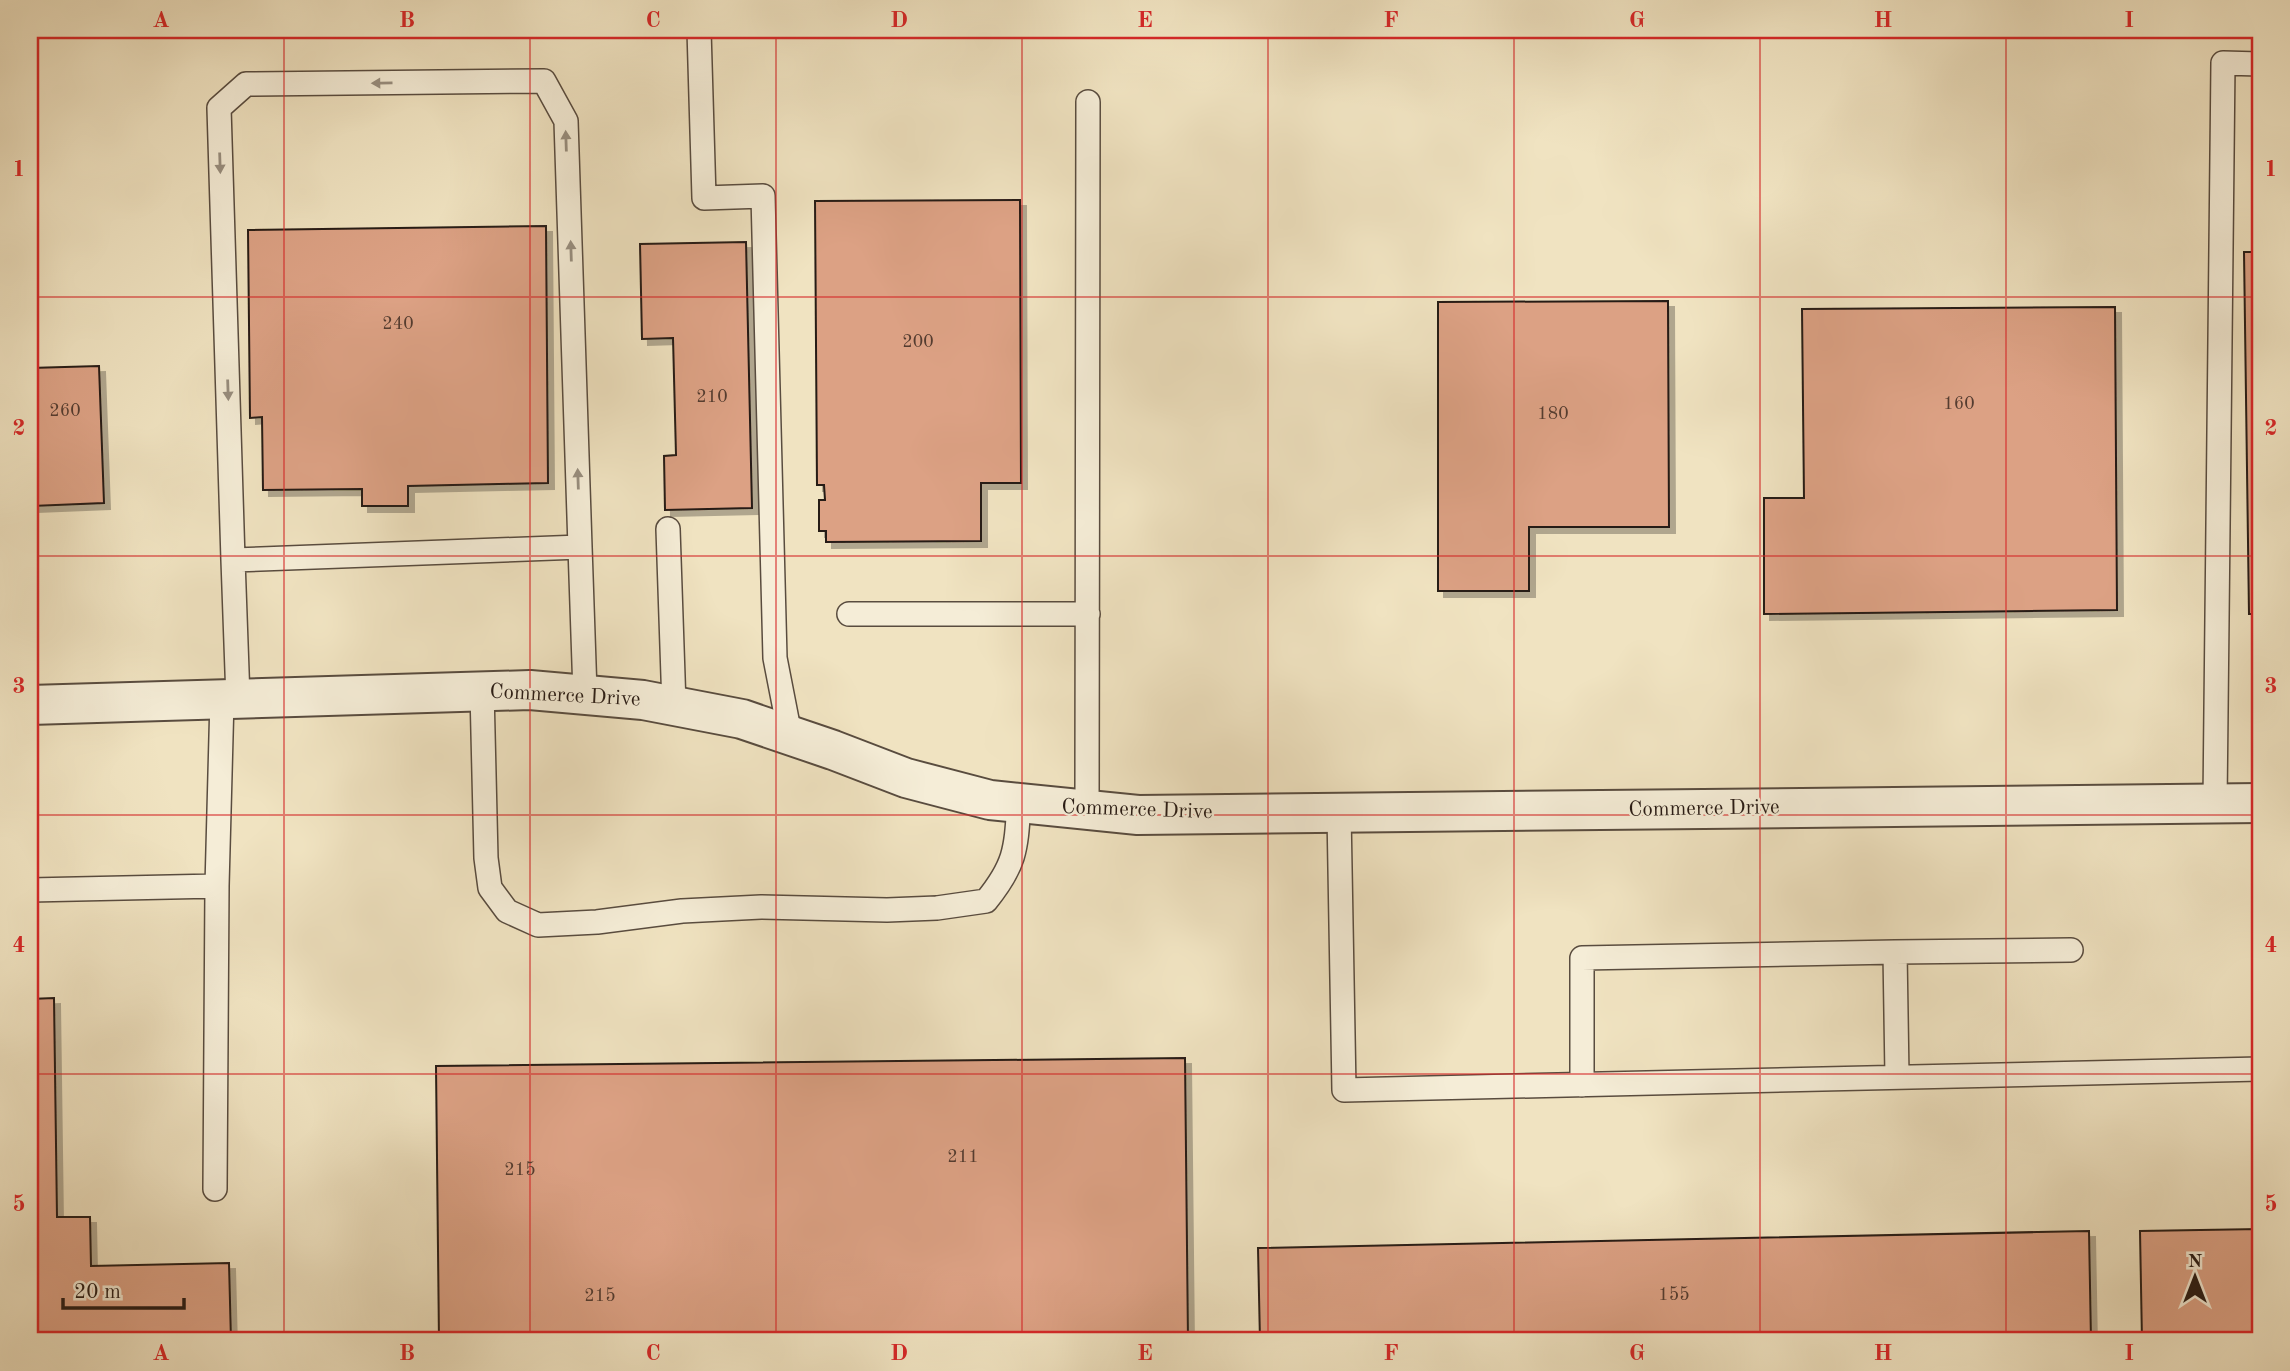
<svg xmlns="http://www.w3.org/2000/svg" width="2290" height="1371" viewBox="0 0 2290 1371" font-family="'Old Standard TT',serif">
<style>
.building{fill:#dca184;stroke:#271a14;stroke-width:2;filter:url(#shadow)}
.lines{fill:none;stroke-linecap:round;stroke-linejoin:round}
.lane-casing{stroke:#594c3f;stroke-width:26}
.street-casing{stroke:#594c3f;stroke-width:42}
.lane{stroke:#f5edd7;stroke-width:23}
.street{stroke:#f5edd7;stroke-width:38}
.oneway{fill:#988e7f}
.grid{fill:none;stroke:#d62828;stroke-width:2;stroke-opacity:0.55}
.labels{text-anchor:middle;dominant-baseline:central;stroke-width:5;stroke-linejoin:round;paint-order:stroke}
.number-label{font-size:18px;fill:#543c30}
.street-label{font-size:21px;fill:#271a14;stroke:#f5edd7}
.neatline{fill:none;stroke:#d62828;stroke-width:2.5}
.grid-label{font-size:23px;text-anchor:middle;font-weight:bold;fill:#d62828}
</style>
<defs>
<filter id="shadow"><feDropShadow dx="6" dy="6" stdDeviation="0" flood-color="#0004"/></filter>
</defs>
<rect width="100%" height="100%" fill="#f0e3c1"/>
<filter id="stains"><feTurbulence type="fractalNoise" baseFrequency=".00286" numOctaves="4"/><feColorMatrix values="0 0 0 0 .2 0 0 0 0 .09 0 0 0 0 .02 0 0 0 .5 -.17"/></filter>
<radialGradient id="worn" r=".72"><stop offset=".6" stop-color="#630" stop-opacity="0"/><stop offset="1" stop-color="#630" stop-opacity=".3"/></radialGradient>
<path class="building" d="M1020,200L1021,483H981V541L826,542V531H819V500H825L824,485H817L815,201Z
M546,226L548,483L408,486V506H362V489L263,490L262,417L250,418L248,230Z
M746,242L752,508L665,510L664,456L676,455L673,338L642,339L640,244Z
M2244,252H2260V614H2249Z
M1668,301L1669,527H1529V591H1438V302Z
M2115,307L2117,610L1764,614V498H1804L1802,309Z
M99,366L104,503L32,506L30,368Z
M54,998L57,1217H90L91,1266L229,1263L231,1341H30V999Z
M1185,1058L1188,1341H439L436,1066Z
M2260,1229V1341H2142L2140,1231Z
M2089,1231L2091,1341H1260L1258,1248Z"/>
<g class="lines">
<g class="lane-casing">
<path id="lane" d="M699,30L704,198L763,196L775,658L790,735
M668,529L674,706
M233,560L219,108L246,84L544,81L566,121L580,547
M849,614H1088
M482,691L486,858L490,888L507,911L538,925L597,922L682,911L761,907L887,910L937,908L986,901C1016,864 1016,849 1019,803
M238,699L233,560L580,547L585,693
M2215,803L2223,63L2260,64
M1087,811L1088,102
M1339,813L1344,1090L2260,1069
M30,890L217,886
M1895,952L2071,950
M1582,1085V958L1895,952L1897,1076
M215,1189L217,886L222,699"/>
</g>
<g class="street-casing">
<path id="street" d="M30,705L530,690L643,700L742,719L833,750L906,778L990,800L1138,815L2260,803"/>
</g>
<use href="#lane" class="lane"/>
<use href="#street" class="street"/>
</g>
<defs><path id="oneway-solid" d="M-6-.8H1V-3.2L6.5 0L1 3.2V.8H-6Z" transform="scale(1.75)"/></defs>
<g class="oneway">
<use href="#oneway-solid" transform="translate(382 83) rotate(179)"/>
<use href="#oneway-solid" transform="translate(566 141) rotate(-92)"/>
<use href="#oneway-solid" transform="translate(220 163) rotate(88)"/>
<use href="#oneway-solid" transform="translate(571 251) rotate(-92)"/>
<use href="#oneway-solid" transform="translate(228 390) rotate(88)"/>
<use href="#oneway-solid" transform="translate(578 479) rotate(-92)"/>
</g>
<path class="grid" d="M284,30V1341M530,30V1341M776,30V1341M1022,30V1341M1268,30V1341M1514,30V1341M1760,30V1341M2006,30V1341M30,297H2260M30,556H2260M30,815H2260M30,1074H2260"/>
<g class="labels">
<g class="number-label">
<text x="398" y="324">240</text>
<text x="918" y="342">200</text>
<text x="712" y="397">210</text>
<text x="1959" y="404">160</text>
<text x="65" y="411">260</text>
<text x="1553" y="414">180</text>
<text x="963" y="1157">211</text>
<text x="520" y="1170">215</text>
<text x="1674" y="1295">155</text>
<text x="600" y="1296">215</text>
</g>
<g class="street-label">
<text transform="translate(565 696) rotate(3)">Commerce Drive</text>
<text transform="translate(1704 809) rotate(-1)">Commerce Drive</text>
<text transform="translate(1137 810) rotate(2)">Commerce Drive</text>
</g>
</g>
<rect width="2290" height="1371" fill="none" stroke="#f0e3c1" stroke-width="77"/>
<g transform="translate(2195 1277)" stroke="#f5edd7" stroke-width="5" paint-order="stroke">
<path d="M0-5L12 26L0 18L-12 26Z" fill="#271a14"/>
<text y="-10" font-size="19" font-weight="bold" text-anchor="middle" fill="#271a14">N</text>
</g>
<path d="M63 1298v10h121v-10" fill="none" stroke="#271a14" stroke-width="3.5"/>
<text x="74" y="1298" font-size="21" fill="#271a14" stroke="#f5edd7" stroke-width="5" paint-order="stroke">20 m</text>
<rect x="38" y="38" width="2214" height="1294" class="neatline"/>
<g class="grid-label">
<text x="161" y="27">A</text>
<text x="407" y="27">B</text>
<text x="653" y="27">C</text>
<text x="899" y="27">D</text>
<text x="1145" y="27">E</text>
<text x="1391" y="27">F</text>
<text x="1637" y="27">G</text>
<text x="1883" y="27">H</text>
<text x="2129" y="27">I</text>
<text x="19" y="176">1</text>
<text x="2271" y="176">1</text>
<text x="19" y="435">2</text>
<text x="2271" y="435">2</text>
<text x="19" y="693">3</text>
<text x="2271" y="693">3</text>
<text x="19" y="952">4</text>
<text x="2271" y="952">4</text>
<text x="19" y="1211">5</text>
<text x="2271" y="1211">5</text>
<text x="161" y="1360">A</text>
<text x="407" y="1360">B</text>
<text x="653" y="1360">C</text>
<text x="899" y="1360">D</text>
<text x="1145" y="1360">E</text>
<text x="1391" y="1360">F</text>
<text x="1637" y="1360">G</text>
<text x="1883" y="1360">H</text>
<text x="2129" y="1360">I</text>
</g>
<rect width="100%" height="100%" filter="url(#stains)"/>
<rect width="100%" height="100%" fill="url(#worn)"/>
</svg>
